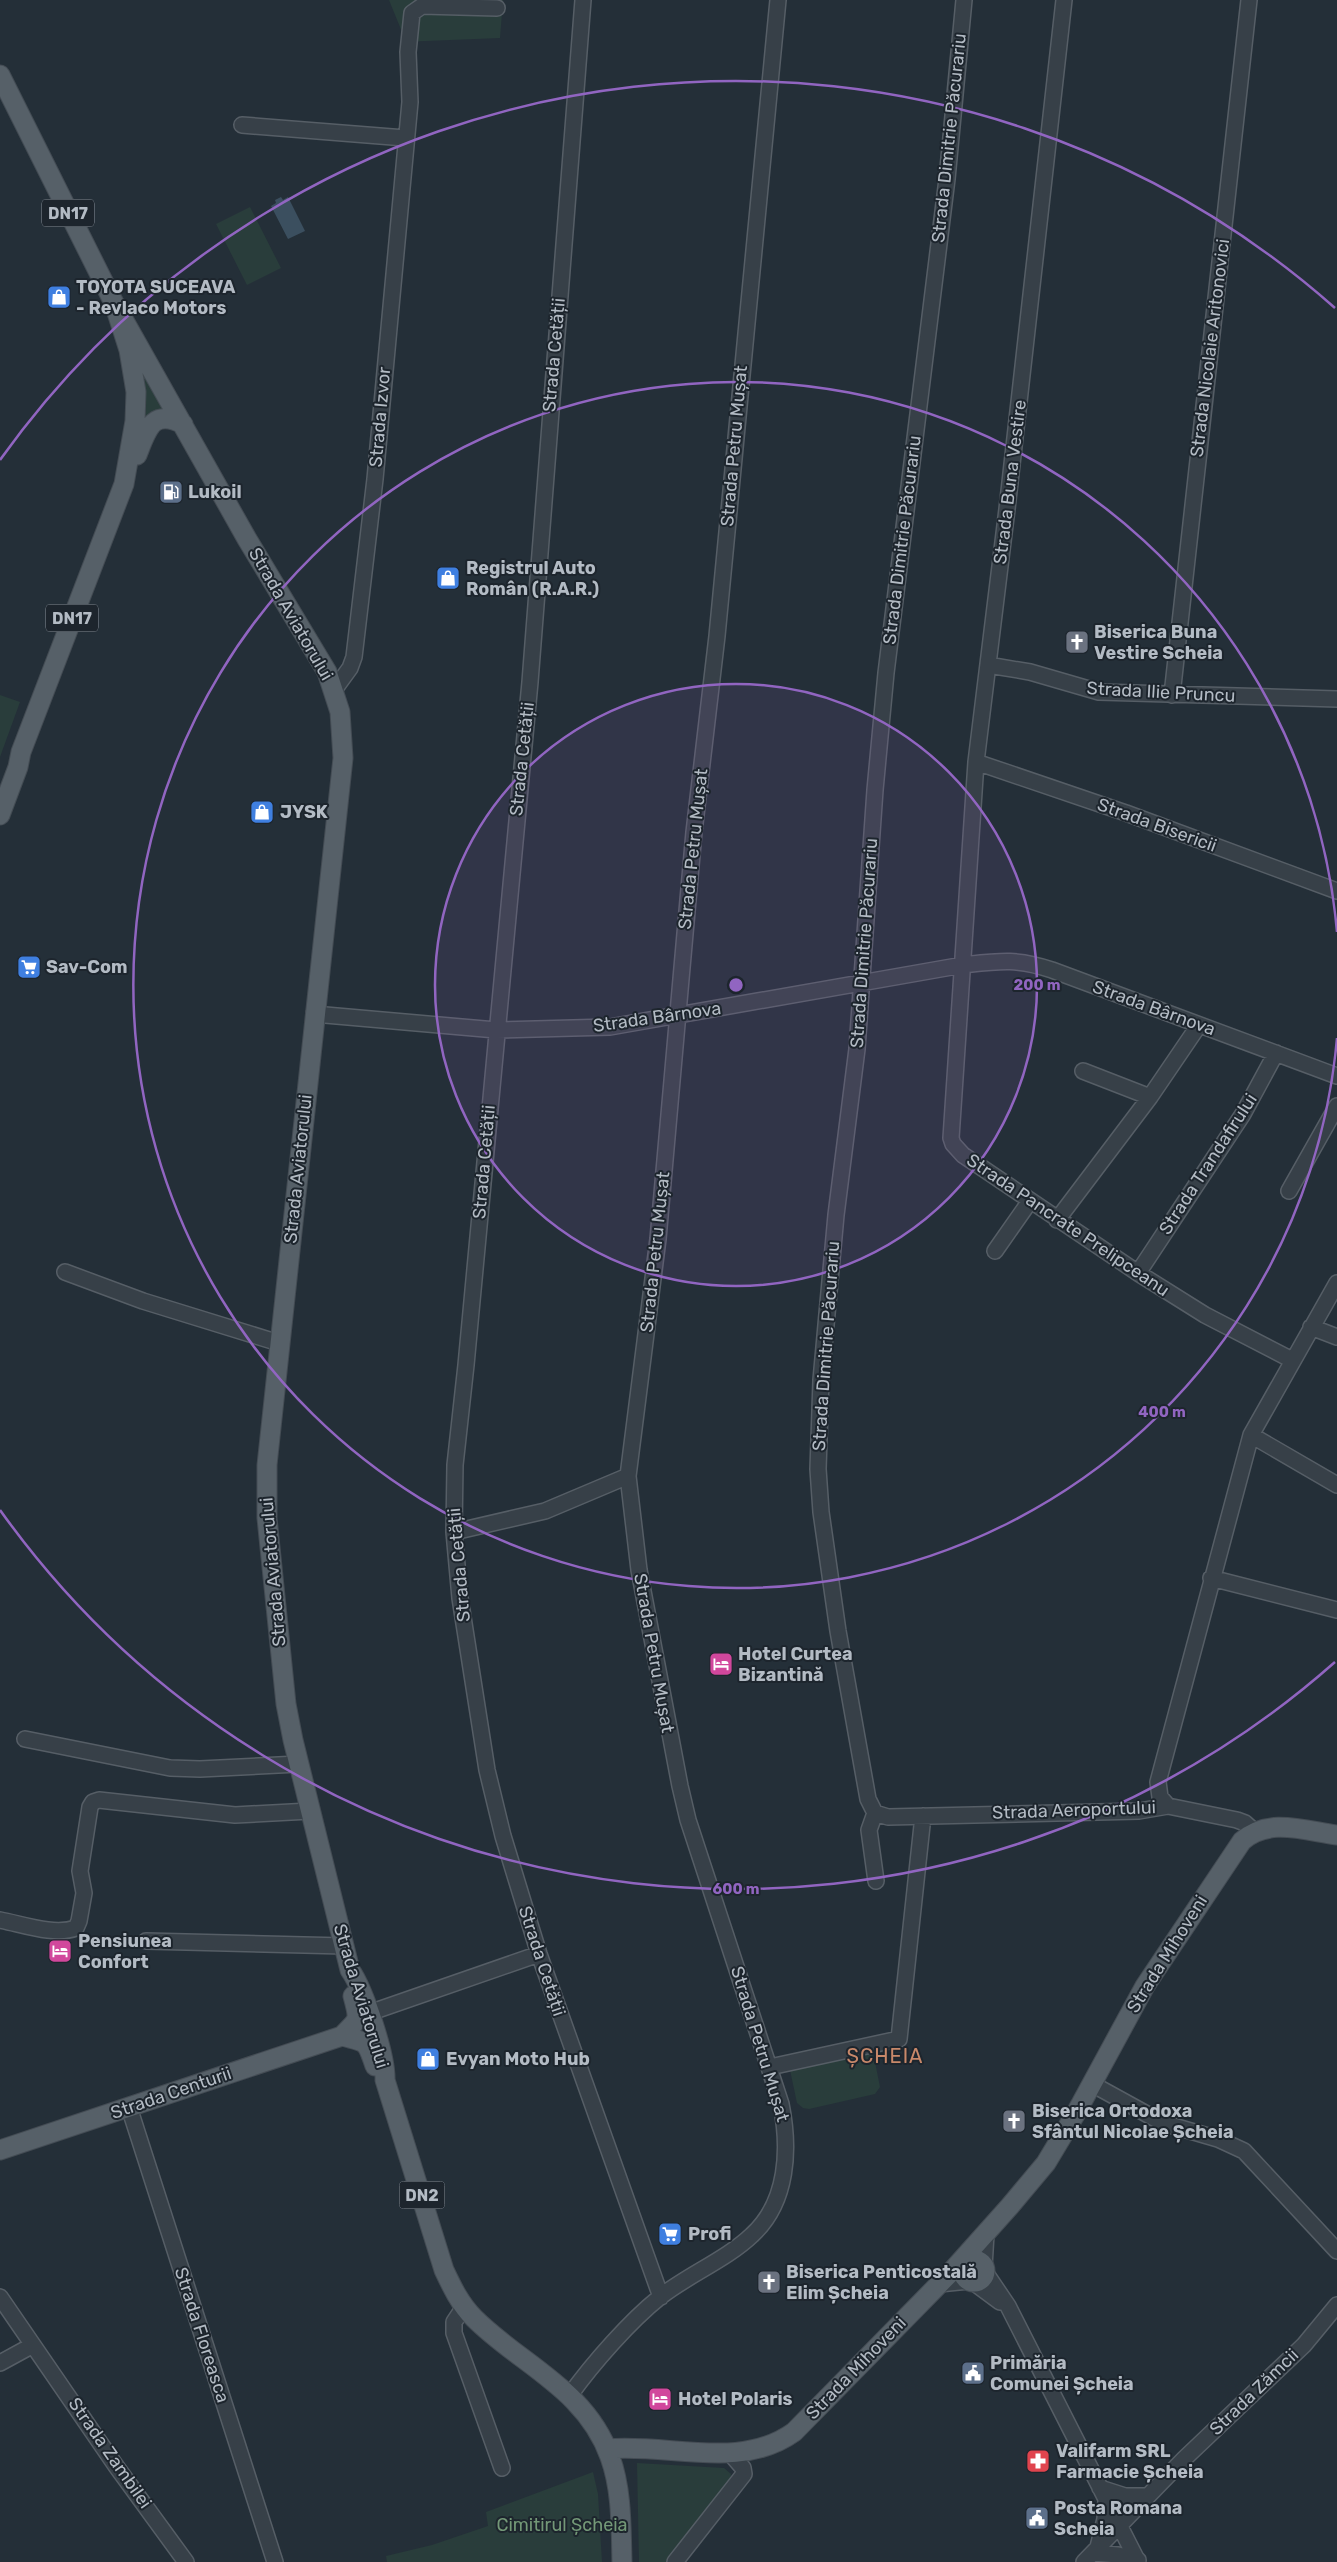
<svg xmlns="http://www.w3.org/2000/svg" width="1337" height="2562" viewBox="0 0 1337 2562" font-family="Rubik,sans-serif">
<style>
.green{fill:#293d3b}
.water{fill:#3b4f5f}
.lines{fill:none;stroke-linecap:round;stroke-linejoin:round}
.minor-casing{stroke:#565e66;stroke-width:18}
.major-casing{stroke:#444c54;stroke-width:21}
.minor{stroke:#374048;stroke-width:15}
.major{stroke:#566068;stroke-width:19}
.ring{fill:none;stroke:#9165c1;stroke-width:2.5}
.labels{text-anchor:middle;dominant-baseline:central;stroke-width:4;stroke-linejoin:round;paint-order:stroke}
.shield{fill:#1d252d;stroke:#868e97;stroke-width:1}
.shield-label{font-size:16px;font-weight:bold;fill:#b3bbc4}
.street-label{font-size:18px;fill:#b3bbc4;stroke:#1d252d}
.poi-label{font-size:18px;font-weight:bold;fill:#b3bbc4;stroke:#1d252d;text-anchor:start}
.park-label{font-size:18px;fill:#739877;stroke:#1d252d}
.quarter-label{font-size:20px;letter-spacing:1px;fill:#c8886a;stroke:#1d252d}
.centre{fill:#9165c1;stroke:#1d252d;stroke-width:2.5}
.ring-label{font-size:15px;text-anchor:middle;font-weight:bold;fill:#9165c1;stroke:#1d252d;stroke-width:4;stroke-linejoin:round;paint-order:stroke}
</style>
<rect width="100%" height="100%" fill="#242f38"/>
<path class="green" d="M389,0H503L500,38L401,42L402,32Z
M250,207L281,268L247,285L216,224Z
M137,350L164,409L153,412L143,422Z
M0,695L20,702L0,757Z
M871,2054L874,2057L880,2087L875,2094L809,2109L803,2108L797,2103L790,2070Z
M637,2463L724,2468L731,2474L730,2481L666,2562H639Z
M593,2472L598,2494L602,2562H387L386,2556L432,2545L488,2526L486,2512Z"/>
<path class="water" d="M281,197L283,200L288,197L305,231L288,239L271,206L276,203L275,200Z"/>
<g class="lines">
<g class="minor-casing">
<path id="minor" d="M583,0L530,682L466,1365L455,1465L454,1532L460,1598L487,1770L503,1836L539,1954L661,2297
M1064,0L1007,509L976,762L951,1138L953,1144L963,1155L1138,1273L1205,1315L1292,1360
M242,125L405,138
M988,665L1030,672L1099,692L1337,699
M334,690L350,668L354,657L375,479L410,102L408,52L412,13L422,6L497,8
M1172,695L1249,0
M976,762L1126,813L1337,891
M314,1014L496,1030L610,1027L963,965C999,961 1017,958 1052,970L1337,1076
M1083,1071L1150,1097
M1289,1191L1337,1106
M1057,1220L1150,1097L1199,1025
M995,1251L1030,1201
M65,1272L143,1301L279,1343
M1138,1273L1243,1114L1276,1053
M1311,1327L1337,1337
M1251,1435L1337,1485
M454,1532L545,1511L628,1476
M1211,1578L1337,1610
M25,1739L170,1768L200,1769L298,1764
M875,1813L868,1799L838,1631L821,1512L818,1469L821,1380L836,1215L857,1049L875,790L886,673L947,179L964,0
M875,1813L888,1817L1139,1811L1168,1806
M875,1813L869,1830L876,1881
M1254,1831L1245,1823L1237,1820L1168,1806L1160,1797L1158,1782L1251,1435L1337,1283
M0,1920C22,1924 54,1936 76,1928L79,1921L84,1893L80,1871L90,1807L93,1802L99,1800L235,1815L310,1811
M146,1941L344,1946
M369,2013L539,1954
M770,2067L899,2039L923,1816
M1092,2084L1163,2123L1218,2139L1244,2151L1337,2251
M129,2107L275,2562
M984,2267L986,2234
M985,2272L1008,2306L1138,2562
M973,2282L1000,2302
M939,2284L969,2281
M0,2297L116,2466L186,2562
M464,2307L454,2322V2333L502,2468
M0,2363L33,2345
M570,2395C593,2363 630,2321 660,2297C688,2275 727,2259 752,2235C788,2202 790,2149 781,2104L688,1820L680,1786L639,1570L628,1476L658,1239L694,832L717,636L778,0
M1100,2488L1125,2496H1148
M1098,2547L1105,2519L1106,2501
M1093,2553L1118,2555L1138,2560
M675,2562L744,2474L743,2468L730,2453
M1084,2562L1184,2459L1304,2345L1337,2305"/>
</g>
<g class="major-casing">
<path id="major" d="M0,75L114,303L129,350L136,392L135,421L124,484L21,752L18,767L0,815
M114,303L247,539L327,672L340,712L343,758L267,1465V1518L286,1704L293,1740L350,1970C364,1990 386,2056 385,2080L444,2270C452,2287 460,2304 474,2318C521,2365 586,2389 610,2457C622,2490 621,2527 622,2562
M137,455C147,430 152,408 183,424
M342,2036C367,2043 366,2039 375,2066
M0,2150L342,2036C359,2018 360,2022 353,1996
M963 2271a11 11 0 1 1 22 0a11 11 0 1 1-22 0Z
M607,2449C669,2443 740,2471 794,2432L951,2272L1010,2206L1046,2163L1076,2113L1145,1986L1242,1841C1268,1817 1306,1831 1337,1835"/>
</g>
<use href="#minor" class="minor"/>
<use href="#major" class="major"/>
</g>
<circle cx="736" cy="985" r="301" fill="#9165c1" fill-opacity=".12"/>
<g class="ring">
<circle cx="736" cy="985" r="301"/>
<path d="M1337 1038A603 603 0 1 1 1337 932"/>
<path d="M1335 1662A904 904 0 0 1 0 1510M0 460A904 904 0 0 1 1335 308"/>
</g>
<defs>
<g id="shop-square" transform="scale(1.25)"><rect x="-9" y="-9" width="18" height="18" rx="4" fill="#3f7fe0" stroke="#1d252d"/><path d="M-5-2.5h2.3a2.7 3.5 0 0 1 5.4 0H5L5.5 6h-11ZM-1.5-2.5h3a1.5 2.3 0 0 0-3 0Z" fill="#fff"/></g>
<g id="fuel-square" transform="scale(1.25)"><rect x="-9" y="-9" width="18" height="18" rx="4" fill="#5c6f8a" stroke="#1d252d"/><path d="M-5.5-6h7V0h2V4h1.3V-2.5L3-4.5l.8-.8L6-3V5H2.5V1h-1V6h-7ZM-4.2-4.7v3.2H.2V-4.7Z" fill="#fff"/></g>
<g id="church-square" transform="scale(1.25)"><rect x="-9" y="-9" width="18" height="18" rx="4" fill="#6b7280" stroke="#1d252d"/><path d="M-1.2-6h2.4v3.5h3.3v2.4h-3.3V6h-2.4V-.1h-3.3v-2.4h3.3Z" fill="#fff"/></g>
<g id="supermarket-square" transform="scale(1.25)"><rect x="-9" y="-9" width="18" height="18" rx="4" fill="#3f7fe0" stroke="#1d252d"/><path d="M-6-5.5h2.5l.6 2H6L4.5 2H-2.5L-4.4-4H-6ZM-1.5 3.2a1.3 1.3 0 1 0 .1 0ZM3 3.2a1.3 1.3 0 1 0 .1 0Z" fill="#fff"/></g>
<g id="hotel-square" transform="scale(1.25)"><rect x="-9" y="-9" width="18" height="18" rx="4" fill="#d1479c" stroke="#1d252d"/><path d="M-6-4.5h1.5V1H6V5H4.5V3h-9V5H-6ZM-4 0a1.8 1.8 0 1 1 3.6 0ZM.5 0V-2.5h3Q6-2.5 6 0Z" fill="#fff"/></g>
<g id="civic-square" transform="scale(1.25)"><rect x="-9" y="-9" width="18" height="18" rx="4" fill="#5c6f8a" stroke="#1d252d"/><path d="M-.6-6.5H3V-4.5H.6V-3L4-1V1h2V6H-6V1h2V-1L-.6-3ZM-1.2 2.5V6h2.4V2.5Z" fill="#fff"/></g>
<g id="pharmacy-square" transform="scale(1.25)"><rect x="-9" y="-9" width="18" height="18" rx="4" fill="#e0444e" stroke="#1d252d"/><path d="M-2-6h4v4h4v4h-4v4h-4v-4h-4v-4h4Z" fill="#fff"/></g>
</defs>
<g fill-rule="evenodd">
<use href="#shop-square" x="59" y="297"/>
<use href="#fuel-square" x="171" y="492"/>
<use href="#shop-square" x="448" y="578"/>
<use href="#church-square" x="1077" y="642"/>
<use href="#shop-square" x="262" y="812"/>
<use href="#supermarket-square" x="29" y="967"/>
<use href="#hotel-square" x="721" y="1664"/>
<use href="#hotel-square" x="60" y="1951"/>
<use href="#shop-square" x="428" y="2059"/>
<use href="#church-square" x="1014" y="2121"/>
<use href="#supermarket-square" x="670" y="2234"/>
<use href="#church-square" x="769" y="2282"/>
<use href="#civic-square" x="973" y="2373"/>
<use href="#hotel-square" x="660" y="2399"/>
<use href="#pharmacy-square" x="1038" y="2461"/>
<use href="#civic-square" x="1037" y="2518"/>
</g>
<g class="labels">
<g class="shield">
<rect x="42" y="199.5" width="52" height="27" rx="4"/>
<rect x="46" y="604.5" width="52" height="27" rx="4"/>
<rect x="399.5" y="2181.5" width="45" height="27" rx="4"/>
</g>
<g class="shield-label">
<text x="68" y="213">DN17</text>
<text x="72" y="618">DN17</text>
<text x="422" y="2195">DN2</text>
</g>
<g class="street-label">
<text transform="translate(949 138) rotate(-84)">Strada Dimitrie Păcurariu</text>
<text transform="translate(1210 348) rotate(-83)">Strada Nicolaie Aritonovici</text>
<text transform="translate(554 355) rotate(-85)">Strada Cetății</text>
<text transform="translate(380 417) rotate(-85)">Strada Izvor</text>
<text transform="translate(734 446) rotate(-85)">Strada Petru Mușat</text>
<text transform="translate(1010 482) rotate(-83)">Strada Buna Vestire</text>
<text transform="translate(902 540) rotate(-83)">Strada Dimitrie Păcurariu</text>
<text transform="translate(291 614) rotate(60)">Strada Aviatorului</text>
<text transform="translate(1161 692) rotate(3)">Strada Ilie Pruncu</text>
<text transform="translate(522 759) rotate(-84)">Strada Cetății</text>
<text transform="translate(1157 825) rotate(20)">Strada Bisericii</text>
<text transform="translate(693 849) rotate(-84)">Strada Petru Mușat</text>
<text transform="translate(864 943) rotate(-86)">Strada Dimitrie Păcurariu</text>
<text transform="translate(1154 1008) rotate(20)">Strada Bârnova</text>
<text transform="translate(657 1017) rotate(-8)">Strada Bârnova</text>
<text transform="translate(484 1162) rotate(-85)">Strada Cetății</text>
<text transform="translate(1208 1164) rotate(-57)">Strada Trandafirului</text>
<text transform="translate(298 1169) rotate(-84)">Strada Aviatorului</text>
<text transform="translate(1068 1225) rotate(34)">Strada Pancrate Prelipceanu</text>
<text transform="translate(655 1252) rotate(-84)">Strada Petru Mușat</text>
<text transform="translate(826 1346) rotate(-86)">Strada Dimitrie Păcurariu</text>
<text transform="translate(459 1565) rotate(-95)">Strada Cetății</text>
<text transform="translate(273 1572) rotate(-95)">Strada Aviatorului</text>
<text transform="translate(654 1653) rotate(80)">Strada Petru Mușat</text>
<text transform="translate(1074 1810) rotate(-2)">Strada Aeroportului</text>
<text transform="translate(1167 1954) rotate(-58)">Strada Mihoveni</text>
<text transform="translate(542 1961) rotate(72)">Strada Cetății</text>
<text transform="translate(361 1996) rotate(73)">Strada Aviatorului</text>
<text transform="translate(760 2044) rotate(73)">Strada Petru Mușat</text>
<text transform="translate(171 2093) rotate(-19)">Strada Centurii</text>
<text transform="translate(202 2335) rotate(72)">Strada Floreasca</text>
<text transform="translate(856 2368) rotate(-46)">Strada Mihoveni</text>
<text transform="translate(1254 2392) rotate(-44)">Strada Zămcii</text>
<text transform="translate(110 2453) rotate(55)">Strada Zambilei</text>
</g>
<g class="poi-label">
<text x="76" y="287">TOYOTA SUCEAVA<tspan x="76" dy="21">- Revlaco Motors</tspan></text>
<text x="188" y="492">Lukoil</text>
<text x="466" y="568">Registrul Auto<tspan x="466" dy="21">Român (R.A.R.)</tspan></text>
<text x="1094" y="632">Biserica Buna<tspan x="1094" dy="21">Vestire Scheia</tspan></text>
<text x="280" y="812">JYSK</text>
<text x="46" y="967">Sav-Com</text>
<text x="738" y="1654">Hotel Curtea<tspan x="738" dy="21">Bizantină</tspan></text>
<text x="78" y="1941">Pensiunea<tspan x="78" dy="21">Confort</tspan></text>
<text x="446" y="2059">Evyan Moto Hub</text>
<text x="1032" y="2111">Biserica Ortodoxa<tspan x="1032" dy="21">Sfântul Nicolae Șcheia</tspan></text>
<text x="688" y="2234">Profi</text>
<text x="786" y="2272">Biserica Penticostală<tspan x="786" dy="21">Elim Șcheia</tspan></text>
<text x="990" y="2363">Primăria<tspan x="990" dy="21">Comunei Șcheia</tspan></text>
<text x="678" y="2399">Hotel Polaris</text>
<text x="1056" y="2451">Valifarm SRL<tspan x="1056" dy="21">Farmacie Șcheia</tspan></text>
<text x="1054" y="2508">Posta Romana<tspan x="1054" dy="21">Scheia</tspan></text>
</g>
<g class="park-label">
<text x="562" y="2525">Cimitirul Șcheia</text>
</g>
<g class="quarter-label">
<text x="885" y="2056">ȘCHEIA</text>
</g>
</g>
<circle cx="736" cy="985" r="8" class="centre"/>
<g class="ring-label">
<text x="1037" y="990">200 m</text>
<text x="1162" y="1417">400 m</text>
<text x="736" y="1894">600 m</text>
</g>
</svg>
